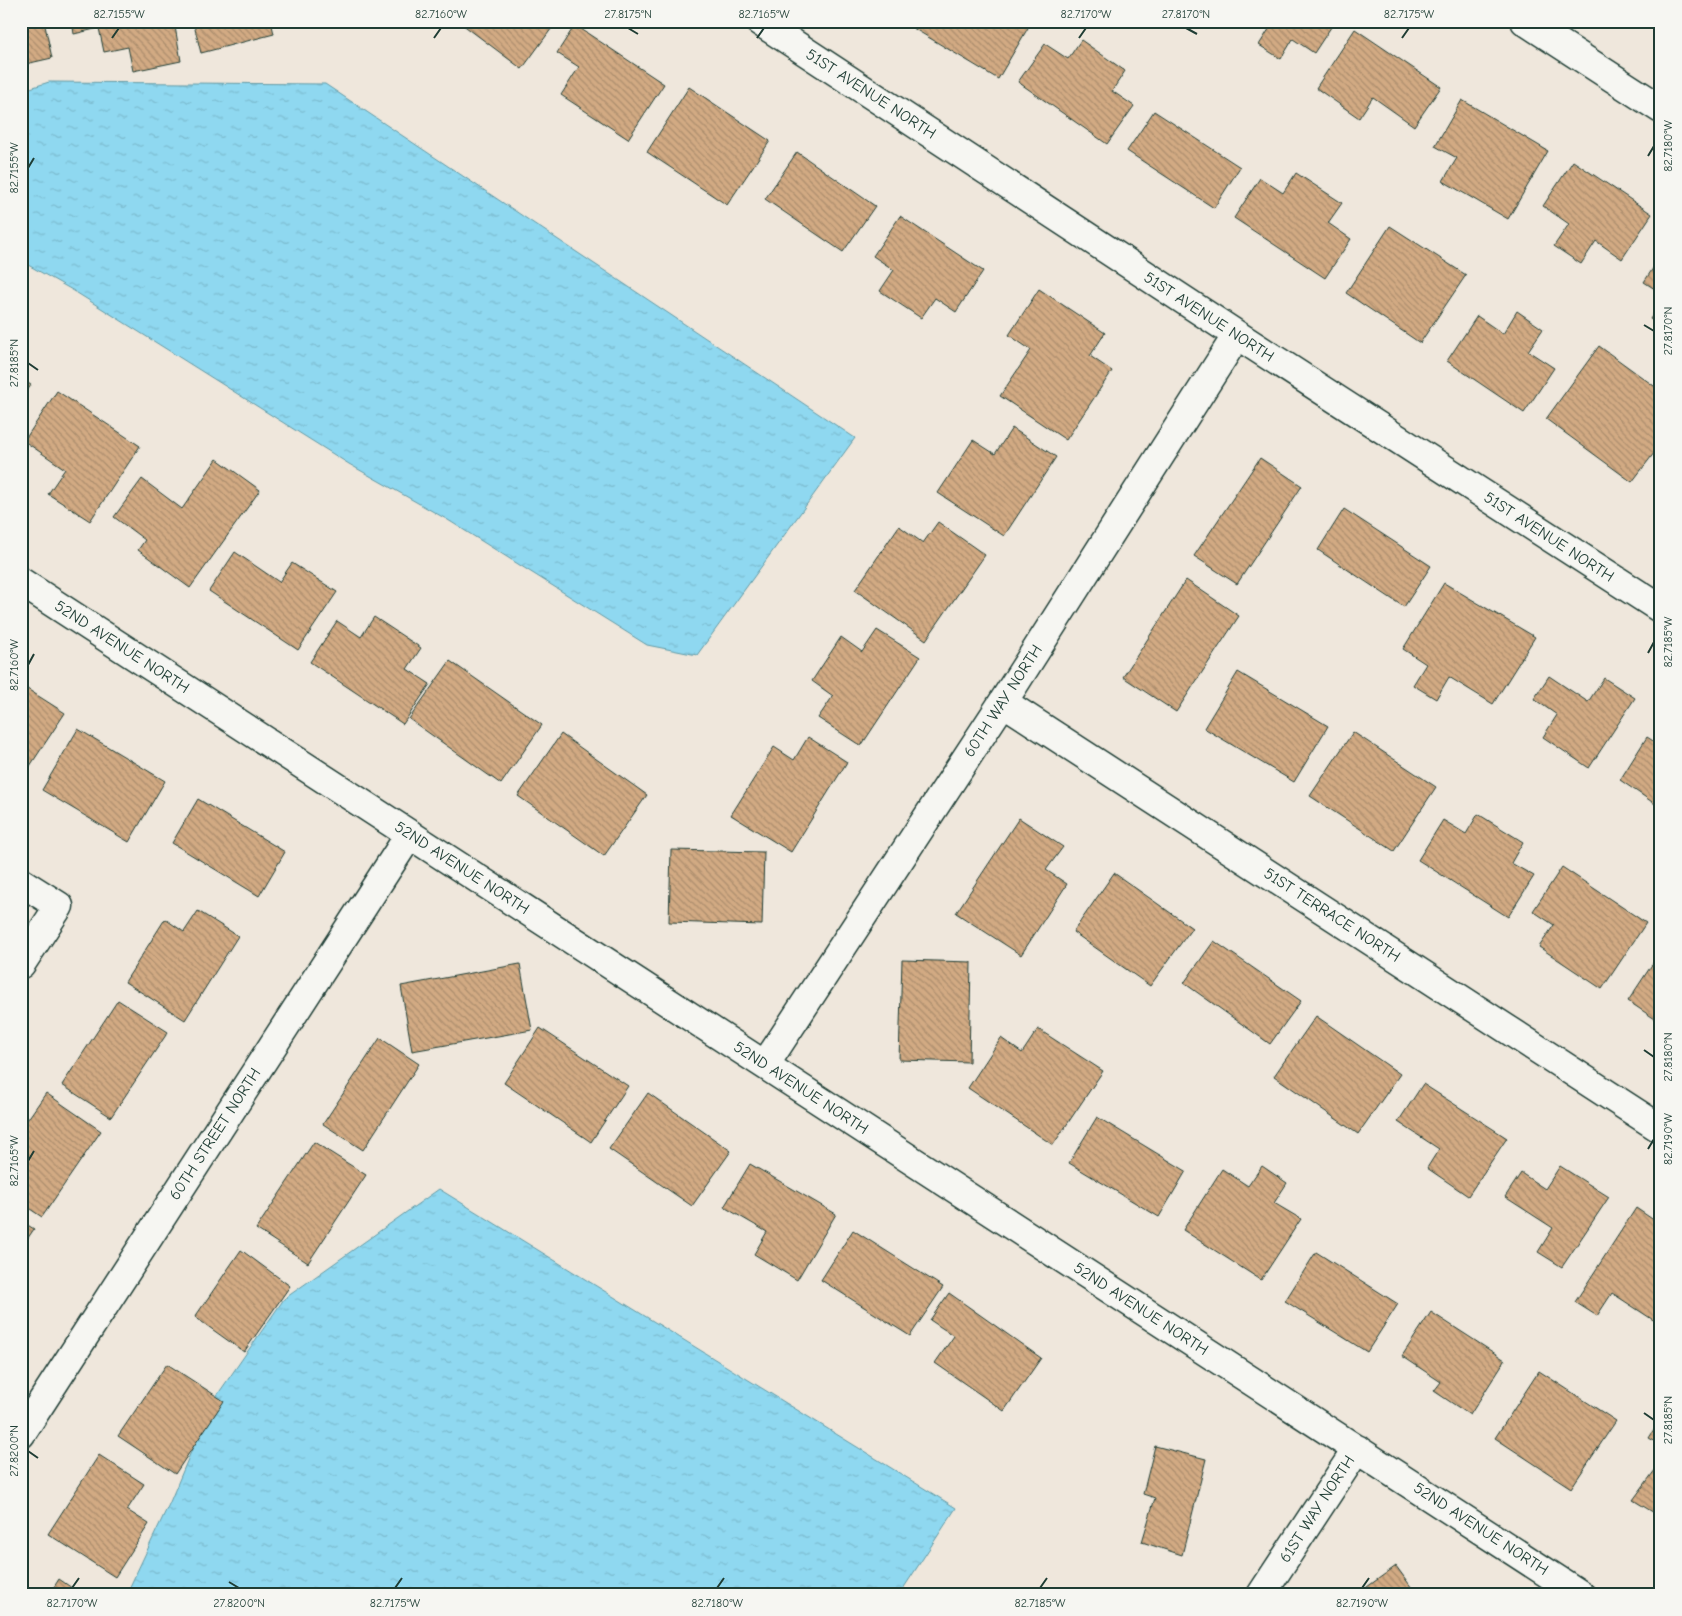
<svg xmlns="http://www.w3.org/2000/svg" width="1682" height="1616" viewBox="0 0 1682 1616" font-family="'Comic Neue',sans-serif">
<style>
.water{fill:url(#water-ripples);stroke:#629aa5}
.building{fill:url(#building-back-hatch);stroke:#1f3d34}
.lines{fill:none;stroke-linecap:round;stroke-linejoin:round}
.minor-casing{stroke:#1f3d34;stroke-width:31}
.minor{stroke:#f6f6f2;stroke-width:28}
.ticks{fill:none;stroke:#1f3d34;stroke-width:2}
.labels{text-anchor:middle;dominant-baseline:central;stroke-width:4.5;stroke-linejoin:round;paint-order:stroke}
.street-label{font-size:16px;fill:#1f3d34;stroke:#f6f6f2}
.neatline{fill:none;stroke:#1f3d34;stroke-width:2}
.ticks-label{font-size:12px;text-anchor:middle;fill:#1f3d34}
</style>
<defs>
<pattern id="water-ripples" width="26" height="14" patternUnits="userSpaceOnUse" patternTransform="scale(1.25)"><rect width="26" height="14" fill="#8fd8f0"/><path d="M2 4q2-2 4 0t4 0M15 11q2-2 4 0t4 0" fill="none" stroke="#7bbace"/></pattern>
<pattern id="building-back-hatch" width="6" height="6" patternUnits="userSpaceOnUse" patternTransform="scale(1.25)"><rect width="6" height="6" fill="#d2aa83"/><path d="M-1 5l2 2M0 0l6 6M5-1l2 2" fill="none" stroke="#aa8c6c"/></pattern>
</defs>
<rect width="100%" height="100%" fill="#efe7dc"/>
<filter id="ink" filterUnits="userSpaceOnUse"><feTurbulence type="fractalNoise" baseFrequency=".02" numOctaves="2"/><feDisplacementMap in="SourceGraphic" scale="10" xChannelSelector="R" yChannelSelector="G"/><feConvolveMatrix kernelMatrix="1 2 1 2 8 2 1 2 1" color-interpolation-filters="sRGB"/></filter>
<g filter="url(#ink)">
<path class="water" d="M49,82L325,84L855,438L697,655L647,645L448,520L349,464L74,291L21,261V91Z
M439,1189L956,1508L899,1595H126L170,1502L211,1404L284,1299Z"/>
<path class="building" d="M21,21H44L52,58L21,65Z
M72,21H174L181,61L133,71L128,47L104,52L99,28L74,34Z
M193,21H271L274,34L201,53Z
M458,21H557L522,69Z
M917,21H1032L998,79L913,28Z
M1264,21H1335L1314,53L1293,39L1281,59L1259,45L1271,26Z
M575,25L664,84L628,139L561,95L579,67L557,53Z
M1355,29L1441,87L1414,126L1373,97L1359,118L1316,88Z
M1081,40L1125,71L1112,91L1134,106L1107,144L1018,82L1045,44L1068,59Z
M689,87L770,141L727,205L647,152Z
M1462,100L1548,151L1508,219L1443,181L1457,158L1435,146Z
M1154,111L1240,167L1214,208L1127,151Z
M797,152L875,206L843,252L765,199Z
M1573,161L1652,214L1622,259L1596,241L1581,264L1554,246L1569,224L1543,206Z
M1296,173L1342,203L1328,223L1351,239L1325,278L1234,218L1260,178L1283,193Z
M900,216L983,271L956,312L935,298L921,318L880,291L894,270L873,256Z
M1390,226L1466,275L1420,343L1346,293Z
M1661,256V293L1644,282Z
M1039,289L1105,333L1090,356L1112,371L1066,440L1000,396L1031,350L1009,335Z
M1661,303V326L1650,319Z
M1517,311L1543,329L1528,351L1554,368L1524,413L1447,361L1477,316L1503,334Z
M1599,346L1661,391V444L1632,482L1546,419Z
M21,379L31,385L21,400Z
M57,391L140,446L90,521L48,494L65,469L24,441Z
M1012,428L1056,457L1004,536L938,493L973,440L995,454Z
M1260,458L1302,486L1237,584L1194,556Z
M217,459L260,490L190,588L138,550L145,540L114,517L142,479L182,509Z
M1344,509L1431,566L1404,607L1318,550Z
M938,522L985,555L926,640L855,590L899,526L923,543Z
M235,552L279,582L292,563L337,592L298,650L209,591Z
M1186,580L1239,616L1176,712L1123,677Z
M1444,583L1535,637L1493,704L1449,677L1436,699L1413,685L1426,664L1403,649Z
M374,617L421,648L407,669L430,684L403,724L310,662L337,621L361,637Z
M877,630L920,657L861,746L818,718L833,696L812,681L841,637L862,652Z
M450,661L542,725L501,784L409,719Z
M1238,672L1328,726L1294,782L1204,728Z
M1549,676L1588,702L1604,678L1635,698L1589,768L1543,737L1557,715L1534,699Z
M21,685L65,713L24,775L21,772Z
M78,729L165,781L129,842L42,790Z
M1353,732L1436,787L1394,851L1310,796Z
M561,734L647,795L604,856L518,796Z
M808,737L847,762L791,852L731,815L774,747L794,760Z
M1647,737L1661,746V808L1620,780Z
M198,799L285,852L259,896L172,843Z
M1478,814L1523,842L1511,863L1534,876L1508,917L1418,860L1443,820L1466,834Z
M1019,818L1063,847L1046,870L1067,884L1021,955L956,913Z
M671,850L764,852L762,925L669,922Z
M1562,867L1646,923L1602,989L1539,947L1554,925L1533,911Z
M1114,873L1192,928L1150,986L1073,932Z
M198,911L238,936L185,1020L125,982L165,919L184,932Z
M1214,941L1301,1001L1270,1044L1184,983Z
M1661,951V1023L1628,1001Z
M902,960L971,962L969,1062L899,1060Z
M520,964L532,1030L412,1051L401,986Z
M118,1000L168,1032L111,1117L62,1085Z
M1316,1016L1400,1074L1358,1134L1274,1076Z
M540,1028L628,1086L591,1142L504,1083Z
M1038,1029L1103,1071L1053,1145L968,1088L1001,1038L1022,1053Z
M380,1038L419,1064L363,1150L323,1124Z
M1423,1084L1507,1138L1468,1196L1427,1168L1439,1149L1398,1122Z
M46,1093L101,1131L42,1217L21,1203V1129Z
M648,1093L731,1151L692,1206L609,1149Z
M1097,1117L1186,1171L1159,1217L1069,1163Z
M314,1142L366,1175L308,1263L256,1229Z
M750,1164L836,1214L797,1280L754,1254L767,1232L724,1207Z
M1262,1166L1287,1183L1274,1203L1301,1219L1261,1280L1183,1230L1222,1169L1248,1186Z
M1560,1166L1609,1197L1562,1267L1538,1252L1553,1228L1505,1197L1521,1173L1545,1189Z
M1636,1208L1661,1225V1325L1612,1293L1597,1316L1575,1302Z
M21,1221L34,1229L21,1248Z
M853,1230L943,1287L910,1336L821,1280Z
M241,1250L290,1286L244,1352L195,1317Z
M1316,1252L1398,1304L1367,1352L1285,1301Z
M949,1293L1041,1358L1004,1411L935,1363L954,1336L930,1320Z
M1431,1312L1505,1360L1470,1415L1434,1391L1441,1382L1402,1356Z
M167,1364L224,1401L175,1474L118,1436Z
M1539,1371L1616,1421L1571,1488L1495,1438Z
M1661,1419V1445L1649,1438Z
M1155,1446L1206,1459L1182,1555L1142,1542L1155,1498L1143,1494Z
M99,1455L144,1484L127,1510L149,1524L115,1577L48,1534Z
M1661,1462V1517L1633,1500Z
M1396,1566L1417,1595H1356Z
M59,1579L82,1595H49Z"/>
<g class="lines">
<g class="minor-casing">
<path id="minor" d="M759,21L1237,335L1661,609
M1525,21L1661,109
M21,582L1581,1595
M1003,702L1661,1129
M21,882L59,906L21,964
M765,1065L1003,702L1237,335
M21,1434L410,834
M1261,1595L1357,1449"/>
</g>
<use href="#minor" class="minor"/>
</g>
</g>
<path class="ticks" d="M628,28L638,34M1186,28L1197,34M112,38L119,28M434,38L441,28M757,38L764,28M1079,38L1086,28M1402,38L1409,28M1648,156L1654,146M28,168L34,158M1644,325L1654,331M28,363L38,370M1648,653L1654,642M28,665L34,654M1644,1050L1654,1057M1648,1149L1654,1139M28,1161L34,1151M1644,1413L1654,1420M28,1451L38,1458M229,1582L239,1588M72,1588L79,1578M395,1588L402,1578M717,1588L724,1578M1040,1588L1047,1578M1362,1588L1369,1578"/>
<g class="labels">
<g class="street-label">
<text transform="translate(871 94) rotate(33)">51ST AVENUE NORTH</text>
<text transform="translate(1209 317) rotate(33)">51ST AVENUE NORTH</text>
<text transform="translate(1549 537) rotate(33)">51ST AVENUE NORTH</text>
<text transform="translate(122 647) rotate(33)">52ND AVENUE NORTH</text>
<text transform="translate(1003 701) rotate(-57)">60TH WAY NORTH</text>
<text transform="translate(462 868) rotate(33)">52ND AVENUE NORTH</text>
<text transform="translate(1332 915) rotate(33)">51ST TERRACE NORTH</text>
<text transform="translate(801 1088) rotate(33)">52ND AVENUE NORTH</text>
<text transform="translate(215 1134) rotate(-57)">60TH STREET NORTH</text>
<text transform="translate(1141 1309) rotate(33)">52ND AVENUE NORTH</text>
<text transform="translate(1317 1509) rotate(-57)">61ST WAY NORTH</text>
<text transform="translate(1481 1529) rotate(33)">52ND AVENUE NORTH</text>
</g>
</g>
<rect width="1682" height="1616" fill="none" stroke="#f6f6f2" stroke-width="55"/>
<rect x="28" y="28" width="1626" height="1560" class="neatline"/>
<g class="ticks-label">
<text x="119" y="18">82.7155°W</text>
<text x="441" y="18">82.7160°W</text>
<text x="628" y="18">27.8175°N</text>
<text x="764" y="18">82.7165°W</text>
<text x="1086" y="18">82.7170°W</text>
<text x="1186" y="18">27.8170°N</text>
<text x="1409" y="18">82.7175°W</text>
<text transform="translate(1668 146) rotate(-90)" y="4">82.7180°W</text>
<text transform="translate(14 168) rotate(-90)" y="4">82.7155°W</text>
<text transform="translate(1668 331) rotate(-90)" y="4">27.8170°N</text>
<text transform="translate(14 363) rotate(-90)" y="4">27.8185°N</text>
<text transform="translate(1668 642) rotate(-90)" y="4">82.7185°W</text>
<text transform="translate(14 665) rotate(-90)" y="4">82.7160°W</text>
<text transform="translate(1668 1057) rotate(-90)" y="4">27.8180°N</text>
<text transform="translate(1668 1139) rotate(-90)" y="4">82.7190°W</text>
<text transform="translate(14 1161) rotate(-90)" y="4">82.7165°W</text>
<text transform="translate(1668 1420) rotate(-90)" y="4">27.8185°N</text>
<text transform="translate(14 1451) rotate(-90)" y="4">27.8200°N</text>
<text x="72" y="1607">82.7170°W</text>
<text x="239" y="1607">27.8200°N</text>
<text x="395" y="1607">82.7175°W</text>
<text x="717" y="1607">82.7180°W</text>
<text x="1040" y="1607">82.7185°W</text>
<text x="1362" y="1607">82.7190°W</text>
</g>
</svg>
